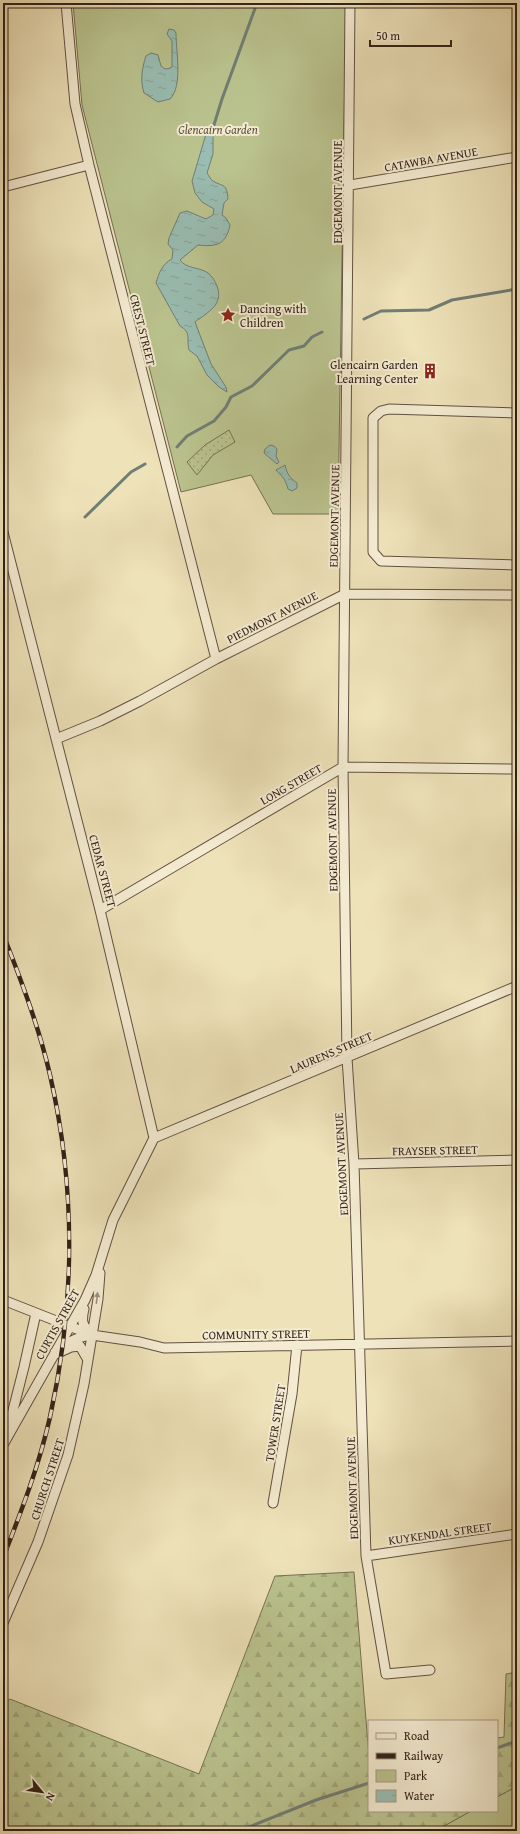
<svg xmlns="http://www.w3.org/2000/svg" width="520" height="1834" viewBox="0 0 520 1834" font-family="'Gentium Book Plus',serif">
<style>
.green{fill:#bac38e;stroke:#767254}
.forest{fill:url(#forest-firs);stroke:#767254}
.garden{fill:url(#garden-dots);stroke:#767254}
.water{fill:url(#water-ripples);stroke:#707e75}
.lines{fill:none;stroke-linecap:round;stroke-linejoin:round}
.stream{stroke:#707e75;stroke-width:3}
.minor-casing{stroke:#625041;stroke-width:11}
.minor{stroke:#f4ecd2;stroke-width:9}
.rail-casing{stroke:#332019;stroke-width:4.5}
.rail{stroke:#f4ecd2;stroke-width:3;stroke-dasharray:9;stroke-linecap:butt}
.oneway{fill:#9d907f}
.labels{text-anchor:middle;dominant-baseline:central;stroke-width:4;stroke-linejoin:round;paint-order:stroke}
.park-label{font-size:12px;font-style:italic;fill:#5c513c;stroke:#f4ecd2}
.street-label{font-size:12px;fill:#332019;stroke:#f4ecd2}
.poi-label{font-size:12px;fill:#332019;stroke:#f4ecd2;text-anchor:start}
</style>
<defs>
<pattern id="forest-firs" width="22" height="20" patternUnits="userSpaceOnUse"><rect width="22" height="20" fill="#bac38e"/><path d="M5 1l3.5 6h-7zM16 11l3.5 6h-7z" fill="#a0a77a"/></pattern>
<pattern id="garden-dots" width="8" height="8" patternUnits="userSpaceOnUse"><rect width="8" height="8" fill="#bac38e"/><path d="M2 2h.1M6 6h.1" fill="none" stroke="#a0a77a" stroke-width="1.8" stroke-linecap="round"/></pattern>
<pattern id="water-ripples" width="26" height="14" patternUnits="userSpaceOnUse"><rect width="26" height="14" fill="#99bdb2"/><path d="M2 4q2-2 4 0t4 0M15 11q2-2 4 0t4 0" fill="none" stroke="#84a298"/></pattern>
</defs>
<rect width="100%" height="100%" fill="#eee2b9"/>
<filter id="stains"><feTurbulence type="fractalNoise" baseFrequency=".005" numOctaves="4"/><feColorMatrix values="0 0 0 0 .2 0 0 0 0 .09 0 0 0 0 .02 0 0 0 .5 -.17"/></filter>
<radialGradient id="worn" r=".72"><stop offset=".6" stop-color="#630" stop-opacity="0"/><stop offset="1" stop-color="#630" stop-opacity=".3"/></radialGradient>
<path class="green" d="M73,3H346L338,514H273L251,475L181,492L82,105Z
M517,1786V1831H435L471,1811H497V1797Z"/>
<path class="forest" d="M354,1572L369,1757V1811H471L435,1831H3V1704L10,1699L199,1774L275,1576Z
M517,1672V1786L497,1797V1738L504,1737L506,1674Z"/>
<path class="garden" d="M229,430L235,442L213,455L197,475L187,462L205,445Z"/>
<path class="water" d="M169,29L174,30L176,33C176,51 183,86 170,99L158,102L144,93C140,80 142,68 146,56L151,53L158,55L161,66L165,69L171,68L172,66V41L167,34Z
M213,128V154L207,173C209,176 211,180 213,181C223,187 227,183 228,199L224,203L222,215L226,218L230,225C226,245 216,247 198,245L180,260C186,269 200,267 208,273C212,276 215,281 217,286C224,305 208,312 195,322L211,364L226,387L227,392L219,387L207,375L197,356L189,350C186,338 192,333 180,326L156,283C159,273 162,264 172,259L173,250L168,244L169,238L180,213L187,211L206,219L213,215L214,209L202,202L195,193L192,181L206,134Z
M270,445L274,446L277,449L276,456L279,462L277,464L264,453L265,449Z
M285,465C287,474 290,478 297,483V488L292,491L288,489C284,476 284,479 276,470Z"/>
<g class="lines">
<path class="stream" d="M213,128L222,99L257,3
M364,319L381,311L429,310L452,300L517,289
M177,447L187,436L214,421L226,407L231,397L252,386L289,350L304,346L312,337L322,332
M85,517L131,472L145,464
M3,764V762
M497,1748L517,1741
M239,1831L316,1800L369,1783"/>
<g class="minor-casing">
<path id="minor" d="M66,3L75,104L89,165L216,659
M350,3L343,767L347,1058L354,1164L366,1556L386,1674L430,1670
M350,185L517,157
M3,187L89,165
M517,413L389,409L381,411L373,418V552L381,561L517,565
M3,532L100,910L154,1138L113,1220L96,1275L85,1300L4,1443
M56,739L100,721L140,701L216,659L345,594L517,595
M100,910L343,767L517,769
M154,1138L517,986
M354,1164L517,1160
M3,1300L92,1335L140,1342L164,1348L517,1341
M84,1309C81,1321 82,1326 92,1334
M62,1347C71,1340 79,1337 90,1335
M55,1352L56,1354L71,1347L80,1346L88,1360
M8,1430L24,1367L36,1313
M273,1503L292,1394L297,1345
M366,1556L517,1534
M3,1623L38,1542L68,1455L84,1384L98,1299L100,1273"/>
</g>
<use href="#minor" class="minor"/>
<g class="rail-casing">
<path id="rail" d="M3,934C21,980 39,1027 50,1075C76,1188 75,1305 50,1417C39,1466 21,1512 3,1558"/>
</g>
<use href="#rail" class="rail"/>
</g>
<defs><path id="oneway-solid" d="M-6-.8H1V-3.2L6.5 0L1 3.2V.8H-6Z"/></defs>
<use class="oneway" href="#oneway-solid" transform="translate(97 1298) rotate(-83)"/>
<defs>
<g id="sight-bare" transform="scale(1.2)"><path d="M0-6L1.8-2.2L6-1.7L2.9 1.2L3.7 5.4L0 3.3L-3.7 5.4L-2.9 1.2L-6-1.7L-1.8-2.2Z" fill="#8f2418" stroke="#f4ecd2" stroke-width="2.5" paint-order="stroke"/></g>
<g id="building-bare" transform="scale(1.2)"><path d="M-4-6H4V6H1V3H-1V6H-4ZM-2.5-4.3h1.7v1.8h-1.7ZM.8-4.3h1.7v1.8H.8ZM-2.5-1h1.7V.8h-1.7ZM.8-1h1.7V.8H.8Z" fill="#8f2418" stroke="#f4ecd2" stroke-width="2.5" paint-order="stroke"/></g>
</defs>
<g fill-rule="evenodd">
<use href="#sight-bare" x="228" y="315"/>
<use href="#building-bare" x="430" y="371"/>
</g>
<g class="labels">
<g class="park-label">
<text x="218" y="129">Glencairn Garden</text>
</g>
<g class="street-label">
<text transform="translate(431 159) rotate(-10)">CATAWBA AVENUE</text>
<text transform="translate(337 192) rotate(-90)">EDGEMONT AVENUE</text>
<text transform="translate(143 330) rotate(76)">CREST STREET</text>
<text transform="translate(334 516) rotate(-89)">EDGEMONT AVENUE</text>
<text transform="translate(272 617) rotate(-27)">PIEDMONT AVENUE</text>
<text transform="translate(291 784) rotate(-30)">LONG STREET</text>
<text transform="translate(332 840) rotate(-91)">EDGEMONT AVENUE</text>
<text transform="translate(103 871) rotate(75)">CEDAR STREET</text>
<text transform="translate(331 1052) rotate(-23)">LAURENS STREET</text>
<text transform="translate(435 1150) rotate(-1)">FRAYSER STREET</text>
<text transform="translate(341 1164) rotate(-93)">EDGEMONT AVENUE</text>
<text transform="translate(57 1324) rotate(-61)">CURTIS STREET</text>
<text transform="translate(256 1334) rotate(-1)">COMMUNITY STREET</text>
<text transform="translate(275 1423) rotate(-81)">TOWER STREET</text>
<text transform="translate(47 1479) rotate(-72)">CHURCH STREET</text>
<text transform="translate(352 1488) rotate(-92)">EDGEMONT AVENUE</text>
<text transform="translate(440 1533) rotate(-8)">KUYKENDAL STREET</text>
</g>
<g class="poi-label">
<text x="240" y="308">Dancing with<tspan x="240" dy="14">Children</tspan></text>
<text x="418" y="364" text-anchor="end">Glencairn Garden<tspan x="418" dy="14">Learning Center</tspan></text>
</g>
</g>
<rect width="520" height="1834" fill="none" stroke="#eee2b9" stroke-width="16"/>
<rect x="4" y="4" width="512" height="1826" fill="none" stroke="#332019" stroke-width="2"/>
<rect x="8" y="8" width="504" height="1818" fill="none" stroke="#332019"/>
<rect x="368" y="1720" width="130" height="92" fill="#f4ecd2" stroke="#a79a88"/>
<rect x="376" y="1733" width="20" height="6" fill="#f4ecd2" stroke="#a79a88"/>
<text x="404" y="1740" font-size="12" fill="#332019">Road</text>
<rect x="376" y="1753" width="20" height="6" fill="#332019" stroke="#a79a88"/>
<text x="404" y="1760" font-size="12" fill="#332019">Railway</text>
<rect x="376" y="1770" width="20" height="12" fill="#bac38e" stroke="#a79a88"/>
<text x="404" y="1780" font-size="12" fill="#332019">Park</text>
<rect x="376" y="1790" width="20" height="12" fill="url(#water-ripples)" stroke="#a79a88"/>
<text x="404" y="1800" font-size="12" fill="#332019">Water</text>
<g transform="translate(42 1792) rotate(119)" stroke="#f4ecd2" stroke-width="3" paint-order="stroke">
<path d="M0-3L7 15L0 10L-7 15Z" fill="#332019"/>
<text y="-6" font-size="11" font-weight="bold" text-anchor="middle" fill="#332019">N</text>
</g>
<path d="M370 40v6h81v-6" fill="none" stroke="#332019" stroke-width="2"/>
<text x="376" y="40" font-size="12" fill="#332019" stroke="#f4ecd2" stroke-width="3" paint-order="stroke">50 m</text>
<rect width="100%" height="100%" filter="url(#stains)"/>
<rect width="100%" height="100%" fill="url(#worn)"/>
</svg>
